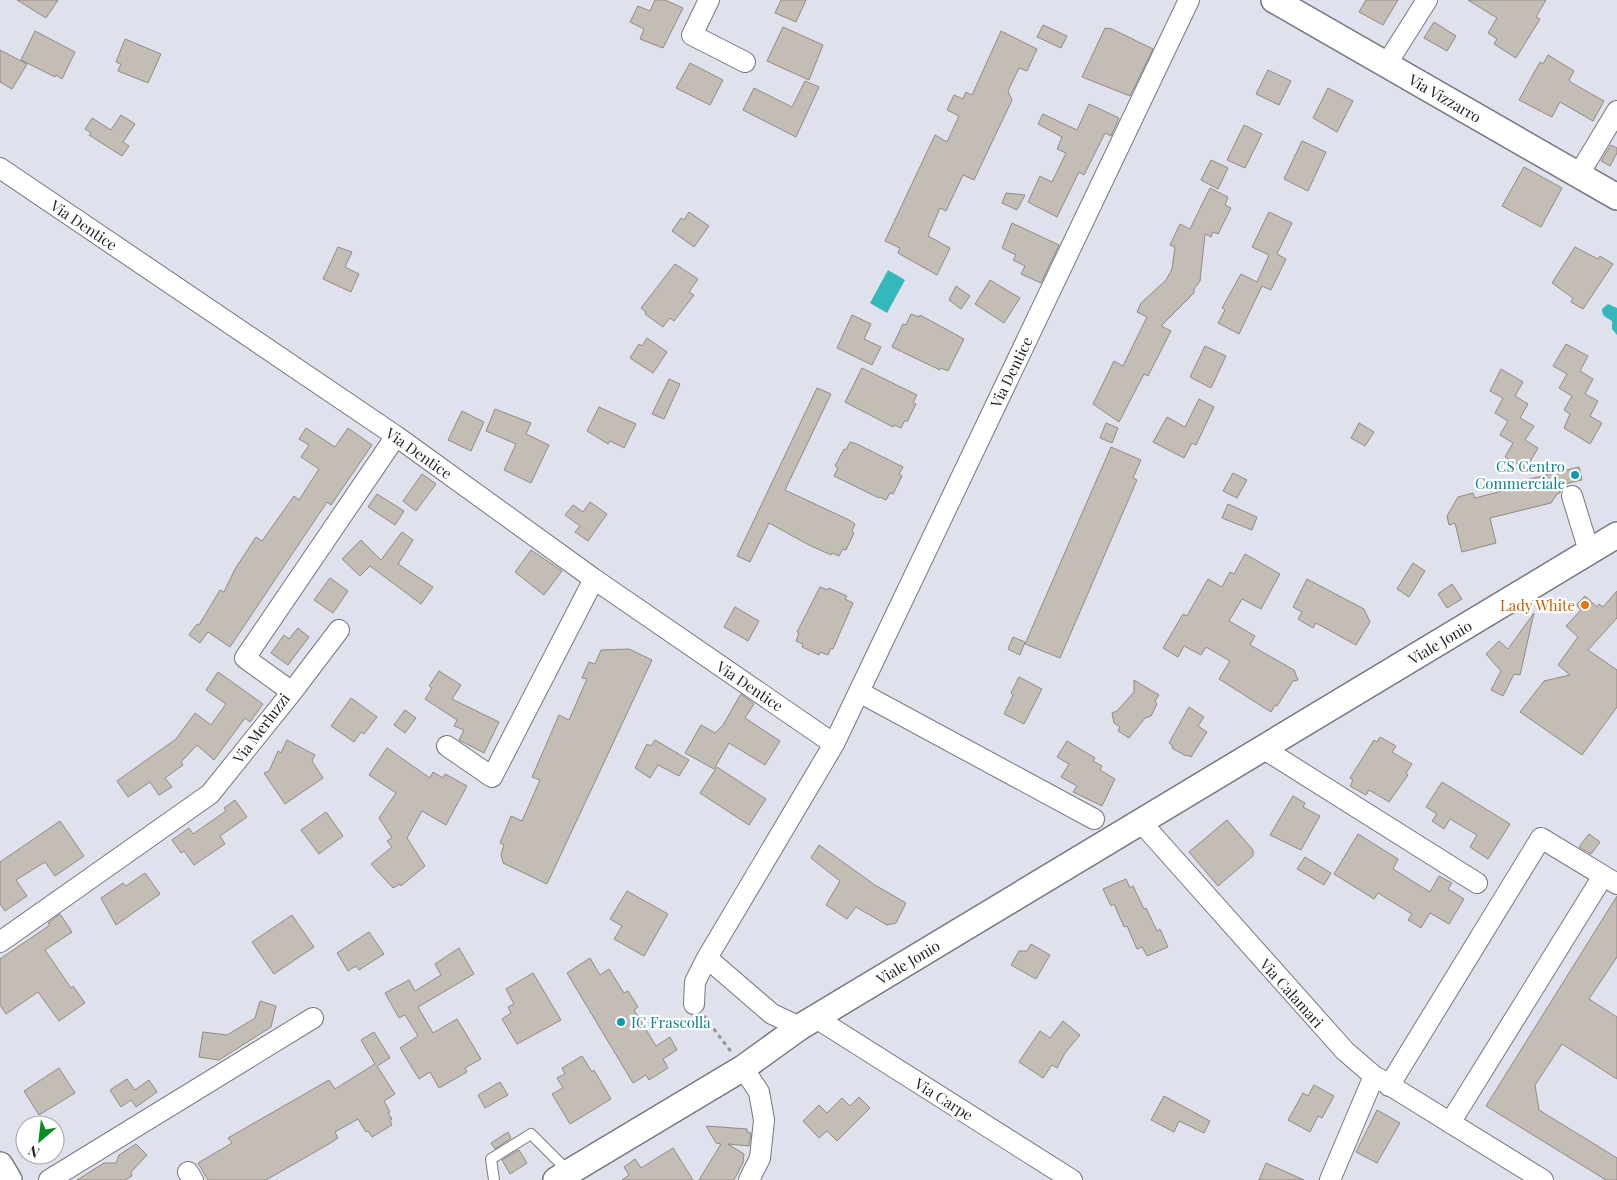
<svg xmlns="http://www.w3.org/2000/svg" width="1617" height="1180" viewBox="0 0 1617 1180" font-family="'Playfair Display',serif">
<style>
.water{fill:#34b8bb}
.building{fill:#c4bdb5;stroke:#918a83}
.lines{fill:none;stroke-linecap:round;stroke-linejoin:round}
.service-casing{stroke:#757881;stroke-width:12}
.minor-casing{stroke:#757881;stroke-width:22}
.tertiary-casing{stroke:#757881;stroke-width:28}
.path{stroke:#92949c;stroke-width:3;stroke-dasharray:4 4;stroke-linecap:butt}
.service{stroke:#fff;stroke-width:10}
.minor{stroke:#fff;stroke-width:20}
.tertiary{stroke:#fff;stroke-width:25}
.culture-dot{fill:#0f9aa8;stroke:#fff;stroke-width:2}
.food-dot{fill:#e8710a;stroke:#fff;stroke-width:2}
.labels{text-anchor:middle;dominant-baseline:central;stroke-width:4.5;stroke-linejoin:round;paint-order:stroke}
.street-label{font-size:15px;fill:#222327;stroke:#fff}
.culture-label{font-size:15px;fill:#0d838f;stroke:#fff;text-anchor:end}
.food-label{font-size:15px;fill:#c56008;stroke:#fff;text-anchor:end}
</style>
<rect width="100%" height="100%" fill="#dfe2ec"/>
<path class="water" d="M888,270L905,280L887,313L870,303Z
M1608,304L1617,308V335L1612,329V321C1606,317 1602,317 1602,309Z"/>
<path class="building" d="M17,0H58L46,18Z
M655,0H665L683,8L663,48L640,39L644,29L630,22L638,6L650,11Z
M781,0H806L796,22L775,13Z
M1366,0H1398L1383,25L1359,12Z
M1468,0H1546L1536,17L1540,19L1516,58L1494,44L1497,39L1488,33L1497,18Z
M1434,22L1456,36L1447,51L1424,38Z
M1043,25L1067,36L1061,48L1037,37Z
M783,27L823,45L809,80L767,61Z
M1105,28L1112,29L1153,49L1130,96L1082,77Z
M35,31L75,52L62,79L56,75L55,77L21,60Z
M1001,31L1037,49L1027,71L1019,68L1008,91L1012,100L974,180L963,175L946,211L940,208L928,236L950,248L937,275L898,253L900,248L885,241L935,135L947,142L959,116L947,110L954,95L963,99L966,92L972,95Z
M125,39L161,54L148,83L118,71L121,64L116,62Z
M0,50L27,64L12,89L0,82Z
M1548,55L1574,71L1569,80L1572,83L1604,101L1593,121L1560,102L1552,117L1519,100L1540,62L1543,64Z
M690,63L723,80L710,105L676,88Z
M1268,70L1291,81L1279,105L1256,94Z
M805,81L819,87L796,137L743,110L754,88L792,107Z
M1328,88L1353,101L1337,132L1313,118Z
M1089,104L1119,118L1111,136L1105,133L1084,175L1079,172L1057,217L1028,202L1040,176L1052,182L1066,153L1057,149L1062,137L1038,124L1043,114L1077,130Z
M121,115L135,124L123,142L129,146L122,156L89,135L91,133L85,129L92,118L111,130Z
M1244,125L1262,134L1245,168L1227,160Z
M1302,141L1326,152L1308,191L1284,179Z
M1611,145L1617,148V153L1610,166L1601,161Z
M1211,160L1228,168L1218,189L1201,180Z
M1524,167L1562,188L1541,227L1502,206Z
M1210,188L1228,197L1225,205L1231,208L1218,234L1213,232L1211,237L1205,234L1200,281L1194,289V293L1161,326L1171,331L1148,376L1144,374L1119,422L1093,404L1114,361L1123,366L1147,317L1137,312L1141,303L1166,280L1172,269L1175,247L1170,245L1180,224L1190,229Z
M1006,193L1025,195L1017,210L1002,203Z
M689,212L709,226L694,247L672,231L681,218L684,220Z
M1269,212L1292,223L1277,254L1286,259L1271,290L1262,286L1239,334L1218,323L1225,310L1222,308L1241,274L1257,282L1269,255L1252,247Z
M1012,223L1059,245L1041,283L1021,274L1025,266L1013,260L1016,255L1002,248Z
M338,247L352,252L345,267L359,274L351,292L323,279Z
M1575,247L1598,259L1600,256L1613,264L1583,309L1571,302L1573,298L1552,283Z
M675,264L698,279L689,292L694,295L674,321L670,318L663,327L645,314L646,312L641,308Z
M990,280L1020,298L1004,323L975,304Z
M956,286L970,296L961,309L949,300Z
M911,314L919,317L920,315L964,339L948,371L941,368L940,370L892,347L903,324L906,325Z
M852,315L871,324L864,339L881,347L872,365L837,348Z
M647,338L667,352L653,373L630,358L639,344L642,346Z
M1566,344L1588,356L1580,371L1593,379L1585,394L1598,401L1590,416L1602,423L1590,444L1564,428L1570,414L1564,410L1572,396L1559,388L1567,374L1553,366Z
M1205,346L1226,356L1211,388L1190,377Z
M862,368L917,395L913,403L916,404L907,422L905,420L901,428L894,425L893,427L845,402Z
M1501,369L1523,382L1515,396L1528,404L1520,418L1534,426L1525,440L1538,448L1526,469L1505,457L1513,443L1500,435L1508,421L1495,413L1503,398L1490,391Z
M669,379L680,384L664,419L652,414Z
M817,388L831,394L785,490L849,520L855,524L852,531L854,533L846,550L843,549L839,556L832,553L831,555L809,545L769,523L750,562L737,556Z
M1199,399L1214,407L1196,445L1192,443L1184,458L1153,442L1167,417L1185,427Z
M599,407L636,424L624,448L610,441L608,444L587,431Z
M495,409L531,423L526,434L549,445L531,483L504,470L516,444L486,431Z
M462,411L484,422L471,451L448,440Z
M1106,423L1118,428L1112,443L1100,438Z
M1359,423L1374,432L1365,446L1351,438Z
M306,428L335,447L348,428L372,445L331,505L327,502L230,647L208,632L200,643L189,635L197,624L199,625L220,590L224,592L235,569L256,537L262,541L294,496L299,500L319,469L301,457L309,445L299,439Z
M850,442L857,444L903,467L899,474L902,476L893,494L890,493L886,500L880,497L879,498L834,476L838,468L835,466L844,449L846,450Z
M1111,447L1141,460L1133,478L1137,480L1060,658L1025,644Z
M1579,467L1582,480L1560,485V493L1557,494L1551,503L1490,518L1496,543L1462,552L1455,523L1449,525L1447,516L1458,497L1473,493L1475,498L1514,488L1513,483Z
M1233,473L1247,480L1237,498L1223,491Z
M422,474L436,484L416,511L403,501Z
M377,494L404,511L395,525L368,507Z
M590,502L607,514L588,541L575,532L580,526L565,515L573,505L583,512Z
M1228,504L1257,517L1252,530L1222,518Z
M402,532L413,540L398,564L433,587L421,604L370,566L360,576L342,559L361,540L381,560Z
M531,550L562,571L544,595L515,572Z
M1245,554L1280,574L1261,609L1242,599L1229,621L1255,636L1250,645L1294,670L1298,680L1293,681L1277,706L1275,705L1271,712L1219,679L1230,661L1206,647L1201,655L1184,646L1178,657L1163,648L1183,614L1187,616L1208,579L1222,587L1230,572L1234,574Z
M1413,563L1425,571L1409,597L1397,589Z
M330,578L348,591L333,613L314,600Z
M1307,579L1364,609L1370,622L1356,645L1316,623L1313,628L1298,619L1302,612L1293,607Z
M1452,584L1462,599L1447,608L1438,594Z
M820,587L828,590L829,588L847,596L845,599L853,603L833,649L831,648L828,655L820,652L819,655L802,647L803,644L796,641L799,633L797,632Z
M1617,591V618L1588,650L1617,670V707L1582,755L1520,712L1544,681L1570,675L1558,665L1578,637L1566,626L1581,610L1576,605L1585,596L1597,607L1599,604L1603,607Z
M735,607L759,621L748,641L724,627Z
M1534,613L1520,675L1514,674L1503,696L1491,690L1501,671L1486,654L1499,641L1508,649Z
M298,628L309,637L288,665L271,653L284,635L289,639Z
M1013,637L1025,642L1020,655L1008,649Z
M629,649L652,660L547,884L503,863L501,854L504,845L500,843L511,816L522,821L540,780L532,777L559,715L569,720L587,679L582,678L589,662L595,664L601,650Z
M439,671L461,685L452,699L499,722L484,753L459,740L464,730L454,726L457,720L425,699L432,688L429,686Z
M218,672L263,704L250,722L245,718L214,760L197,745L181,762L183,765L165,778L172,787L159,795L150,782L128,797L117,781L176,739L195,713L211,725L226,704L206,690Z
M1019,677L1042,689L1024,724L1004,714L1013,695L1011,693Z
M1134,680L1159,695L1155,701L1157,704L1151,716L1145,718L1129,738L1118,731L1120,727L1114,723L1112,713L1117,711L1134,692Z
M741,694L754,704L745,718L780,741L765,765L729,743L714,769L685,753L701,725L715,733L723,725Z
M351,698L377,717L364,734L361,732L354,742L331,726Z
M1189,707L1204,717L1198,726L1207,732L1191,757L1187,755L1186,756L1172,748L1173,746L1169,743Z
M405,710L416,718L405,733L394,725Z
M1380,737L1396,746L1392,752L1412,764L1406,773L1408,775L1389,802L1369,790L1366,795L1350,786L1353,780L1350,778L1374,740L1377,742Z
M287,740L315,755L312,761L323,778L285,804L264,773L269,771L278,751L281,753Z
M655,740L689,760L679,776L658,765L650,778L635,768L647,744L651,746Z
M1067,741L1095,758L1093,761L1102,766L1100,770L1115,779L1102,806L1073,792L1077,786L1061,777L1069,764L1057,757Z
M387,748L430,778L433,772L443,778L445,774L467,786L446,825L422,811L407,838L425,866L401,886L400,884L393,888L371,864L392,847L387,841L392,838L379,818L396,793L369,775Z
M717,767L766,799L749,825L700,793Z
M1442,782L1510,824L1488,859L1470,847L1477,835L1450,819L1444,829L1432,821L1437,814L1426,807Z
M1293,796L1305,803L1303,807L1320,816L1301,850L1270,835Z
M235,800L247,817L220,836L225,844L194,865L184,851L181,853L172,840L189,828L193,834L226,811L224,808Z
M326,812L343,836L319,854L301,830Z
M1227,820L1253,850V856L1218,886L1189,852Z
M60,821L84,856L55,876L45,862L16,880L27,896L5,911L0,904V862Z
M1358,834L1398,859L1393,869L1430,892L1439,876L1452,883L1448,889L1464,899L1449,924L1430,913L1421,928L1408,920L1412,914L1378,893L1374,899L1334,874Z
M1589,834L1600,842L1591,854L1579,847Z
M819,845L875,885L906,903L896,923L887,925L856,907L847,919L826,905L840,881L811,858Z
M1305,857L1331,873L1324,885L1297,869Z
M145,873L160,894L116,925L101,898L123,883L126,886Z
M1126,879L1130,888L1133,886L1144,909L1146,908L1157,931L1160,929L1168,947L1147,956L1142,947L1137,949L1127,926L1124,927L1114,904L1111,906L1103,889Z
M627,891L668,914L644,956L614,939L622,926L610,919Z
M1617,896V957L1589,999L1617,1017V1079L1562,1044L1535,1085L1539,1110L1617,1158V1180H1606L1486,1106Z
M60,914L72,932L45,950L71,988L73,986L85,1003L59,1021L38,992L6,1014L0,1005V959L50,925L48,923Z
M292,915L314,947L274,974L252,942Z
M369,932L384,954L359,970L356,966L348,971L337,953Z
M1031,944L1050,955L1036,979L1011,965L1019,951H1027Z
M459,948L474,974L418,1007L433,1033L457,1019L481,1059L465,1068L467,1072L439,1088L430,1072L419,1079L400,1048L418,1036L405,1015L399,1018L385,993L409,980L415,991L441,975L435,964Z
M590,958L600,975L609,969L624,993L628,991L638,1007L634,1010L656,1046L670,1037L677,1050L663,1059L668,1068L649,1080L646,1075L633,1083L567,973Z
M533,973L561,1020L517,1044L502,1019L511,1013L508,1007L514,1004L506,989Z
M260,1001L276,1006L271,1027L219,1060L199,1057L203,1032L227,1035L255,1018Z
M1063,1021L1080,1035L1065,1053L1057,1068L1052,1065L1043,1078L1019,1062L1040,1031L1050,1038Z
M374,1032L390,1058L377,1066L395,1094L384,1101L390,1112L388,1113L392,1119L390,1120L392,1125L372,1137L368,1131L366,1132L358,1119L335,1132L338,1138L329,1144L266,1180H208L198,1163L232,1143L228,1138L329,1080L335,1089L375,1064L361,1040Z
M582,1056L592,1072L594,1070L611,1099L570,1124L552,1094L563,1088L557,1078L565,1074L562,1068Z
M59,1068L75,1093L39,1115L24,1091Z
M127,1079L135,1090L149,1080L157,1092L136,1107L131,1100L121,1107L110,1090Z
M500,1082L508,1095L485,1108L478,1095Z
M1314,1085L1334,1096L1322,1118L1318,1116L1310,1132L1288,1120L1303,1093L1308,1096Z
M1164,1096L1210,1121L1204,1133L1179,1121L1174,1132L1151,1120Z
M859,1097L870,1108L837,1141L827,1131L819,1138L803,1121L819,1105L827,1113L842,1098L850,1106Z
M1377,1110L1400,1123L1377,1163L1356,1152Z
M706,1126L747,1129V1132L751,1133L749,1146L728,1144L744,1154L743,1163L734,1180H699L721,1144L716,1143Z
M508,1132L511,1138L495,1149L491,1143Z
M136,1144L147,1155L131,1172L132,1176L125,1180H77L104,1163H116L119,1155Z
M673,1148L693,1180H622L629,1175L624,1167L635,1159L641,1168Z
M519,1150L527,1163L510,1174L502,1160Z
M1266,1163L1304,1180H1259Z"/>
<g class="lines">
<g class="service-casing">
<path id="service" d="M494,1180L491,1159L531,1134L568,1171"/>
</g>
<g class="minor-casing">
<path id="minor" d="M709,0L692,35L745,62
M1386,65L1427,0
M0,168L396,436L594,579L834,744
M1579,174L1617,111
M1572,496L1589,551
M292,692L339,630
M859,692L1094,819
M447,746L492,777L594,579
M1264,749L1477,883
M1140,821L1345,1051L1374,1076L1330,1180
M0,942L210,794L292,692L245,658L396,436
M707,958L772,1014L800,1027
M694,1004L695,982L707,958L834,744L1189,0
M816,1018L1072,1180
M743,1068L759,1092L764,1120L760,1158L749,1180
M1378,1078L1543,1180
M1389,1086L1541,838L1617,884
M1450,1123L1603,876
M188,1172L193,1180
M49,1180L313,1018"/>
</g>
<g class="tertiary-casing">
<path id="tertiary" d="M1274,0L1617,197
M0,1165L9,1180
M556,1180L743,1068L800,1027L1617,535"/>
</g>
<path class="path" d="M704,1016L732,1053"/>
<use href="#service" class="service"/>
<use href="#minor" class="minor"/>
<use href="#tertiary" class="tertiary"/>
</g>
<g class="culture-dot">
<circle cx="1575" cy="475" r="5"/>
<circle cx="621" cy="1022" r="5"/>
</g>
<circle class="food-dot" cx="1585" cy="605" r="5"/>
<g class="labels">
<g class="street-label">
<text transform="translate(1445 98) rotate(30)">Via Vizzarro</text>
<text transform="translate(84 225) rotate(34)">Via Dentice</text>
<text transform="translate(1011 372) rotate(-64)">Via Dentice</text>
<text transform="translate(419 453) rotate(35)">Via Dentice</text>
<text transform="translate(1440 642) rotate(-31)">Viale Jonio</text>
<text transform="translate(750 686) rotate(34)">Via Dentice</text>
<text transform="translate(261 728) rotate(-53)">Via Merluzzi</text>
<text transform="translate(908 962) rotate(-31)">Viale Jonio</text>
<text transform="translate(1292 993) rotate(48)">Via Calamari</text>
<text transform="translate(944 1099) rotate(32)">Via Carpe</text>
</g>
<g class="culture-label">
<text x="1565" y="466">CS Centro<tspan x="1565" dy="17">Commerciale</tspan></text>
<text x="631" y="1022" text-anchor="start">IC Frascolla</text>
</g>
<g class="food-label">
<text x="1575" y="605">Lady White</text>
</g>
</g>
<g transform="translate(40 1140) rotate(208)"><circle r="24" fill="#ffffff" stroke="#a7a7a9"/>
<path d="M0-4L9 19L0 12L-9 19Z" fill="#048e1e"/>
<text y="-8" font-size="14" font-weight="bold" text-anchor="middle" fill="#222327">N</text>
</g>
</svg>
